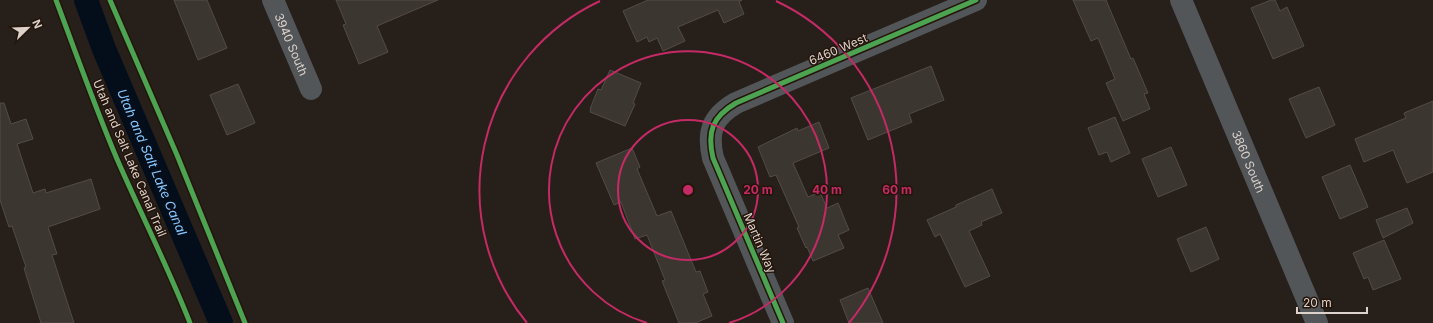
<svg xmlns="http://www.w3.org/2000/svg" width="1433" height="323" viewBox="0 0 1433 323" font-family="Inter,sans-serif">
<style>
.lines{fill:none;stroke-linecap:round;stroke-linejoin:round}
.canal{stroke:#040d1a;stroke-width:24}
.building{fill:#3c3631;stroke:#524b47}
.minor{stroke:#525659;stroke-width:22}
.cycleway-casing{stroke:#24150b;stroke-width:8}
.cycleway{stroke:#4ca352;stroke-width:5}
.ring{fill:none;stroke:#c52a66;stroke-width:2}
.labels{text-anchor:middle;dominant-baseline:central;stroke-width:3;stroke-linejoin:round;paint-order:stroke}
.street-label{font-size:12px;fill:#dcd1cb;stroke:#24150b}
.water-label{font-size:13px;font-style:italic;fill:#86c6fc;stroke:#24150b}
.centre{fill:#c52a66;stroke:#24150b;stroke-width:2}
.ring-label{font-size:12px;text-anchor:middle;font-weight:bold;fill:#c52a66;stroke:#24150b;stroke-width:3;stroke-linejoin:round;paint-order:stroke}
</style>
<rect width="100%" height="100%" fill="#271f1a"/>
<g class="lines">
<path class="canal" id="s1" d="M86,0L104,49L221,323"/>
</g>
<path class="building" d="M174,0H207L227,48L198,60Z
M336,0H438L377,26L388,52L359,64L343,25L346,24Z
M648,0H742L739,2L744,14L724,23L718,10L678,27L685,41L663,51L657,38L649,42L647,37L637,42L623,11Z
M1073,0H1106L1131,59L1133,58L1148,93L1144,94L1150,109L1123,121L1106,83L1115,79L1098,38L1091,41Z
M1271,0H1275L1280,11L1287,7L1304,46L1273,59L1251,8Z
M931,66L944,100L909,114L912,122L868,140L851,98Z
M610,70L641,83L633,103L635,104L625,126L590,112L591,109H590L598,89L601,90Z
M238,84L255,123L227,135L210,95Z
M1319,87L1335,125L1306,138L1289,99Z
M1433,101V172L1407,183L1393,150L1364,162L1355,139L1406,118L1404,113Z
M0,103H4L11,124L26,119L33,139L17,144L33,193L45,189L46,193L91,179L100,209L48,227L57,254L52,255L74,323H41L24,268L26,267L12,226L9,227L0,200Z
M1115,117L1130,153L1111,162L1107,152L1099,155L1088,128Z
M819,122L829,148L793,163L808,197L820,192L827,208L838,203L849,230L838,235L844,248L813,261L807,247L806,248L797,228L799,227L776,175L770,177L758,147L797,128L798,131Z
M1171,147L1187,185L1158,197L1142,159Z
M632,148L640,167L637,169L657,216L671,211L696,272L700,271L708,292L703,294L712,316L695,323H679L662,281L665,280L647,235L635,239L621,202L614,205L596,163Z
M1350,165L1368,207L1340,219L1322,177Z
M992,189L1002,213L981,222L982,225L969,231L990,276L965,287L940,234L935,237L927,220L956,207V205Z
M1407,208L1413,223L1383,238L1376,220Z
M1206,227L1219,259L1191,272L1177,239Z
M1384,240L1401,279L1373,290L1368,277L1364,279L1353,253Z
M868,288L883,323H849L840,300Z"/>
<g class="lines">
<g class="minor">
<path id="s2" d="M273,0L311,89"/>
<path id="s3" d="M1181,0L1317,323"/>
<path d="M783,323L713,158C707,132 712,117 736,103L976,0"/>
</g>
<g class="cycleway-casing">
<path id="cycleway" d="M56,0C76,53 95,107 117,159C141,214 168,267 190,323
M110,0L177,155L245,323
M783,323L713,158C707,132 712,117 736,103L976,0"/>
</g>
<use href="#cycleway" class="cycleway"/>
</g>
<g class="ring">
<circle cx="688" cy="190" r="70"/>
<path d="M647 323A139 139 0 1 1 729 323"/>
<path d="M527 323A209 209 0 0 1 600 1M776 1A209 209 0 0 1 849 323"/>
</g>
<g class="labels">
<g class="street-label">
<text stroke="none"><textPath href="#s2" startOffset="48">3940 South</textPath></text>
<text transform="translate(838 49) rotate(-23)">6460 West</text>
<text transform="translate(130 158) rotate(67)">Utah and Salt Lake Canal Trail</text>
<text stroke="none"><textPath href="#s3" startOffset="175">3860 South</textPath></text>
<text transform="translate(760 243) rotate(67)">Martin Way</text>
</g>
<g class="water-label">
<text stroke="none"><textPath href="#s1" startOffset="175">Utah and Salt Lake Canal</textPath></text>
</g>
</g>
<circle cx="688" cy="190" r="6" class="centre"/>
<g class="ring-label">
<text x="758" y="194">20 m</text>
<text x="827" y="194">40 m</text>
<text x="897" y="194">60 m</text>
</g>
<g transform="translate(28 28) rotate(67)" stroke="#24150b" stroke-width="3" paint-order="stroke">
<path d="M0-3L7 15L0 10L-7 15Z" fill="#dcd1cb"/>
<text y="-6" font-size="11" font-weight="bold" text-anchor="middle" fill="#dcd1cb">N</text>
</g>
<path d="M1297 307v6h70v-6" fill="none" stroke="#dcd1cb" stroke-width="2"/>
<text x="1303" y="307" font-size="12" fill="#dcd1cb" stroke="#24150b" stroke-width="3" paint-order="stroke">20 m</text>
</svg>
